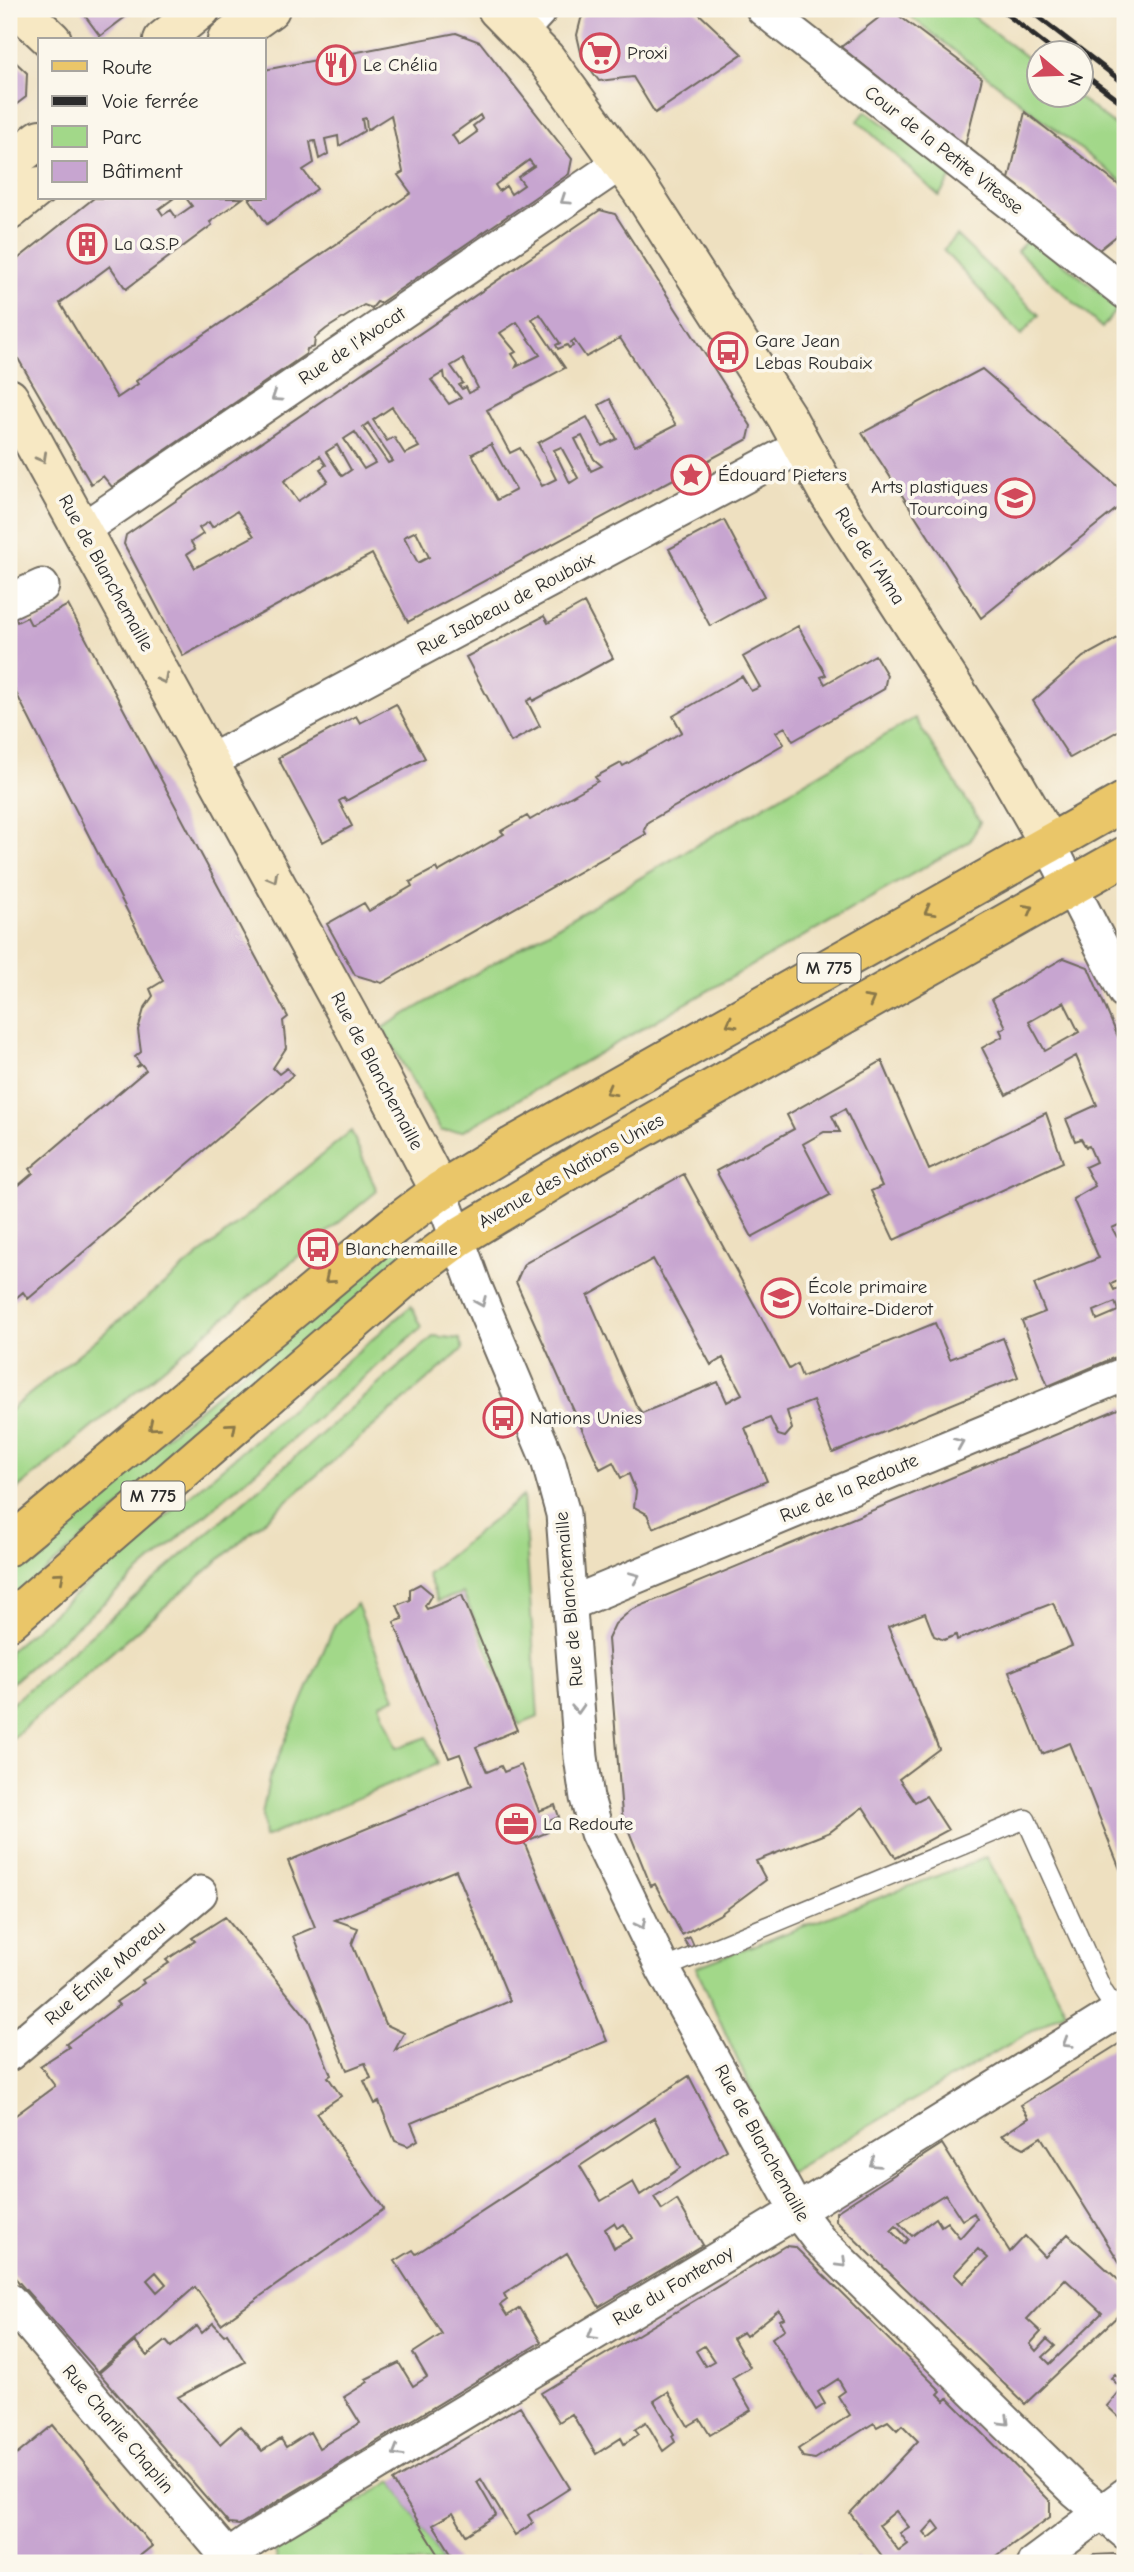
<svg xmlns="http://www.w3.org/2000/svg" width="1134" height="2572" viewBox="0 0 1134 2572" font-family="'Comic Neue',sans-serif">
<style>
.green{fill:#a2d889;stroke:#66825a;stroke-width:2}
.building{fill:#c7a5d0;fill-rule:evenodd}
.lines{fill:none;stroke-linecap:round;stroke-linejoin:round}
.lane-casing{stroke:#6f6a5f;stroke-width:21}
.street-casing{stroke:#6f6a5f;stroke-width:37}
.secondary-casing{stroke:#6f6a5f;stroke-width:42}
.primary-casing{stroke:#6f6a5f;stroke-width:42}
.lane{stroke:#fff;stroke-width:18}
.street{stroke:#fff;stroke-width:33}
.secondary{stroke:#f7e8c3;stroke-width:38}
.primary{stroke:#eac669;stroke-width:38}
.rail{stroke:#2b2b2b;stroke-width:5}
.oneway{stroke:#a0a0a0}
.oneway2{stroke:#918a77}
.oneway3{stroke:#8a784a}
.labels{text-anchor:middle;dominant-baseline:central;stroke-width:7;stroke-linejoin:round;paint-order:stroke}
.shield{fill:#fbf7ec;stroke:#696865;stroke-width:2}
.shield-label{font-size:18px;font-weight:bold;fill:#2b2b2b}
.poi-label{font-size:19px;fill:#2b2b2b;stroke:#fbf7ec;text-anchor:start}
.street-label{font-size:19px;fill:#2b2b2b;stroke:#fbf7ec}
</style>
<rect width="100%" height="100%" fill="#fbf7ec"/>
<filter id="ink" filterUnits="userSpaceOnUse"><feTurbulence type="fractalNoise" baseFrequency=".0143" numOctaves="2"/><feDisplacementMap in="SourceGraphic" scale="14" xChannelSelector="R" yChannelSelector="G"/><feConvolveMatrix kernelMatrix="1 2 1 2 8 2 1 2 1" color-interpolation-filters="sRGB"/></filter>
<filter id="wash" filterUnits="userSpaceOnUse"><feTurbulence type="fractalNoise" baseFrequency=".00686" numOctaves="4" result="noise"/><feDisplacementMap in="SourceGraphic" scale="28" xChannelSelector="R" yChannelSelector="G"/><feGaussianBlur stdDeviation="1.57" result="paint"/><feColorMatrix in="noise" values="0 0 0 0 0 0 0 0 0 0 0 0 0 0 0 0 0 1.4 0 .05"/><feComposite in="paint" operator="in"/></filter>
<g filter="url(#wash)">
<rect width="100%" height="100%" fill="#eee0c0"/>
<path class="green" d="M901,9H964L1039,67L1040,94L1075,95L1125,133V184Z
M866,111L952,176L939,196L858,121Z
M957,236L1039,315L1021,335L943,250Z
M1030,237L1118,307L1102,328L1017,251Z
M915,718L980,822L970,841L463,1131H441L382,1028Z
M351,1131L377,1191L9,1496V1411Z
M401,1240L405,1257L9,1603V1568Z
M411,1306L422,1327L9,1685V1651Z
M434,1336L459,1339L463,1349L9,1741V1706Z
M523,1496L538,1717L519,1725L463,1593L438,1601L427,1574Z
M357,1604L395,1698L380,1704L397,1748L427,1737L438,1764L264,1838L262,1815L269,1779L335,1624Z
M987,1857L1066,2011L788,2173L696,1967Z
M393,2481L444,2563H278L275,2551Z"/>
<g id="blocks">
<path class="building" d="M80,9H136L100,36Z
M588,9H694L742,54L655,113L633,77L599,81L582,57L577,35L581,19Z
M890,9L982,78L965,146L841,47Z
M456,33L480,42L572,159L569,174L380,303L377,302L372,308L364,305L326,329L315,338L314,347L307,349L306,354L112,487L103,476L91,484L9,343V266L94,198H174L159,209L163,215L171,210L176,217L192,206L186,198H243L210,222L212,225L126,289L110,266L60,303L117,398L138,384L136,381L411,193L398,175L403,172L391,115L367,130L366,118L362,119L364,131L339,146L338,136L325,139L328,154L319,159L315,141L310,142L314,163L303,170L317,189L267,224L249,198H264V70ZM480,115L482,119L473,126L477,132L459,145L452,135ZM529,160L534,166L518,177L524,185L511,194L506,186L499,191L495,185Z
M9,56L27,73L26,97L9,110Z
M1025,112L1125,190V229L1099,250L1009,179Z
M600,210L615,214L665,292L751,426L748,439L408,622L372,554L183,656L124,544L126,535ZM540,314L560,343L556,345L558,349L567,345L569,348L573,346L571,342L574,340L586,357L620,338L676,425L635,446L610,399L599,405L617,439L602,446L587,417L538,443L556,479L542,486L520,448L510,453L487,410L565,368L532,319ZM517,322L540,355L516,367L518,363L512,354L516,352L500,333ZM463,359L478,388L469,393L466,387L462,389L459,385L463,383L451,366ZM444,372L445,379L461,398L449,404L431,380ZM392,407L419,447L405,454L394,437L387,441L373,420ZM368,423L382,445L393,461L388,463L363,427ZM355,432L375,463L364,469L344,439ZM582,436L594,459L602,466L591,471L575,439ZM491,444L516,490L497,500L472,454ZM337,445L351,470L342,476L326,452ZM561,447L578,478L570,483L554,450ZM320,456L326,465L320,469L328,481L298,501L284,481ZM237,511L254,536L195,568L187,554L195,549L191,542L203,534L199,528L209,522L212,527ZM416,531L429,557L418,563L404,537Z
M982,369L1125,493V502L981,618L862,433Z
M724,520L764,596L710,626L669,549Z
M584,603L613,658L533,701L532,698L527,701L540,726L511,742L466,657L544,616L548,623Z
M68,605L288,1017L283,1021L286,1048L273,1068L279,1074L287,1068L293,1075L28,1299L23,1292L9,1304V1187L16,1181L19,1185L33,1173L30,1169L146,1070L142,1065L136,1067L140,1064L135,1057L141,1052L138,1030L144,1009L153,996L150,989L163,981L9,679V617L14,615L17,622L27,617L31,625Z
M798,626L826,675L821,677L825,684L875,655L887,675L884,689L793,741L785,727L776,732L784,744L648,822L644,830L646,834L382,983L355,975L327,924L364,903L369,911L412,886L410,882L436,868L438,872L504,834L501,831L527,816L530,820L598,781L595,777L621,763L623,766L682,732L673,716L742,676L751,691L760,687L743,657Z
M1125,634V727L1070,758L1033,701L1083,657Z
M396,704L425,758L346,801L344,798L339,801L352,826L323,842L278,758L356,716L360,723Z
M1064,958L1088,967L1125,1053V1222L1112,1228L1117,1237L1125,1233V1278L1111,1284L1114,1290L1125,1285V1353L1048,1386L1022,1321L1045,1312L1034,1284L1099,1258L1073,1199L1095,1186L1085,1167L1096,1162L1089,1146L1086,1147L1081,1139L1075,1141L1066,1119L1097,1105L1076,1056L1006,1095L982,1048L1003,1036L1000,1030L1006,1027L992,999ZM1064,1002L1079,1032L1045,1051L1029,1022ZM1115,1302L1118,1311L1097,1320L1094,1311Z
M882,1061L929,1170L1046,1113L1063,1162L894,1240L871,1191L882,1186L845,1109L832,1116L840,1132H824L803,1144L830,1195L752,1237L716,1171L794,1129L787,1115Z
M684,1174L789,1369L797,1364L802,1377L935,1323L950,1359L1003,1338L1018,1377L833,1453L813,1401L787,1411L792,1429L785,1437L778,1435L770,1418L745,1428L767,1481L653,1528L647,1514L634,1507L636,1491L629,1474L621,1478L613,1462L600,1469L516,1282L524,1264ZM653,1259L711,1365L723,1358L742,1394L727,1402L718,1382L642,1413L636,1405L588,1296Z
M1125,1406V1882L1070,1743L1042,1754L1009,1672L1072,1646L1053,1603L957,1640L956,1635L944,1640L934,1636L925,1613L888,1627L939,1749L899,1779L915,1802L926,1796L948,1830L896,1858L863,1807L830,1832L756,1861L766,1880L719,1915L682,1935L655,1884L651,1886L622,1814L608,1639L615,1624L631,1610Z
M420,1584L432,1594L425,1606L427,1609L462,1595L517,1730L476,1747L487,1772L501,1766L504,1772L521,1765L539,1811L555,1805L559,1817L544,1823L548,1832L524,1842L607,2041L411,2123L418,2140L408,2146L395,2141L379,2102L375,2104L364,2081L371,2078L365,2063L347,2070L293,1936L315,1927L288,1861L472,1785L460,1754L449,1758L394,1622L403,1619L397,1605L410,1600V1589ZM456,1870L510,2001L395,2050L404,2033L385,2024L352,1944L358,1928L335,1920Z
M225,1917L309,2020L331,2075L328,2077L341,2096L316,2113L384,2209L221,2324L195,2287L98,2372L9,2271V2120L55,2086L40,2066L69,2047L66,2044L119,2005L116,2002L144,1983L142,1980L169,1963L166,1960L195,1941L192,1938ZM156,2272L166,2284L157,2292L147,2280Z
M690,1937L694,1946L689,1948L684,1940Z
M1125,2040V2271L1041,2137L1024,2148L1001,2136L1029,2118L1021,2105Z
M689,2076L727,2150L654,2197L662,2210L677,2200L703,2245L599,2307L567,2253L504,2294L507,2300L500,2305L507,2316L520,2308L541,2342L239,2525L229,2524L99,2373L135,2342L147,2356L166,2341L171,2347L197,2326L202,2333L213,2323L224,2335L227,2333L245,2362L178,2397L220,2444L240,2426L262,2451L281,2439L286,2447L310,2432L319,2448L360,2423L344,2397L368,2382L366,2379L399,2363L413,2386L427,2377L413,2353L442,2334L395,2261L413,2250L416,2254ZM654,2118L680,2168L640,2195L633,2182L601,2201L580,2166ZM614,2223L617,2228L624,2224L632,2238L614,2248L605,2229Z
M942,2144L1010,2252L1025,2236L1045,2257L1068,2234L1125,2286V2309L1025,2404L836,2221V2212ZM945,2194L962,2220L974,2213L977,2219L960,2238L947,2222L941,2226L936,2218L912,2236L899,2223ZM896,2226L908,2239L904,2244L891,2231ZM978,2249L988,2258L963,2283L954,2274ZM1065,2279L1102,2313L1050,2364L1043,2357L1055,2346L1047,2339L1036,2351L1030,2344L1041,2332L1027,2319Z
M785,2246L795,2247L941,2391L938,2394L945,2401L948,2398L1050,2501V2517L987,2563H871L882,2556L850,2513L918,2441L902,2425L897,2430L888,2421L877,2427L874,2423L815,2459L803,2457L798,2449L850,2415L838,2396L845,2391L838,2379L818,2392L825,2404L816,2410L772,2338L785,2329L780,2320L784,2318L779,2310L746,2336L743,2332L733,2338L750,2367L732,2378L751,2410L710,2435L700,2419L688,2426L668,2392L654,2401L674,2434L672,2436L675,2442L663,2451L646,2422L635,2429L639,2434L624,2444L621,2438L596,2454L572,2414L559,2422L541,2393ZM704,2346L714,2361L705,2366L696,2351ZM896,2511L909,2527L900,2533L908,2544L899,2551L879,2525ZM934,2521L940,2529L929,2538L924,2532Z
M1115,2374L1125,2384V2423L1107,2406L1122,2389L1111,2378Z
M520,2406L570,2488L528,2515L533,2523L515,2535L481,2479L477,2482L496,2515L466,2535L453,2513L433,2524L456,2561L444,2563L393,2481Z
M53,2425L152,2546L131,2563H9V2461Z
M1114,2554L1124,2563H1083L1094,2555Z
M857,2557L860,2561L865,2558L870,2563H849Z"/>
</g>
</g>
<g filter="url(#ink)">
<use href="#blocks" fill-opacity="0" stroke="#6f6a5f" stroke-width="2"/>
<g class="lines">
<g class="lane-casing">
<path id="lane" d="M663,1969L1026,1819L1103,1991L1117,2012"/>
</g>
<g class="street-casing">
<path id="street" d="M763,9L1125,292
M521,31L541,9
M83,529L622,162
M9,601L42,586
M209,762L803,445
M1049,844L1125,992
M440,1191L475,1287L548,1460L563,1514L581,1757L587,1798L597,1833L663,1969L797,2211L819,2240L1075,2490L1125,2532
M572,1603L1125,1374
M9,2054L200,1893
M9,2300L233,2563
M220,2563L255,2538L797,2211L1125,2007
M1034,2563L1125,2495"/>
</g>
<g class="secondary-casing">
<path id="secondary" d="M19,9L52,40
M497,9L546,59L641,190L786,416L827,491L1005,767L1049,844
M163,40L201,9
M227,40L270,9
M9,163L40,139
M9,211L40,186
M9,398L350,1019L440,1191"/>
</g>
<g class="primary-casing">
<path id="primary" d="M9,1546L393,1226L440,1191L513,1146L1125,801
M9,1621L408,1275L459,1237L593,1156L1125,856"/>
</g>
<use href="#lane" class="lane"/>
<use href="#street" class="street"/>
<use href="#secondary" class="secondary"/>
<use href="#primary" class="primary"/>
<path class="rail" d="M1000,9L1055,52
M1028,9L1125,84
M1082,73L1125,105"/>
</g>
<defs><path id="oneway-chevron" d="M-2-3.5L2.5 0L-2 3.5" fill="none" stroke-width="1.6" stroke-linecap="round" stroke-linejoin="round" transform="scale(1.75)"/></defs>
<g class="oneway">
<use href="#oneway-chevron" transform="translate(565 200) rotate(146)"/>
<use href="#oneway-chevron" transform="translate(276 397) rotate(146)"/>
<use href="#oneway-chevron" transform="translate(481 1302) rotate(67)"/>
<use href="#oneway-chevron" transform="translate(959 1443) rotate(-23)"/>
<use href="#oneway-chevron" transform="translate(635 1577) rotate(-23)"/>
<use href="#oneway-chevron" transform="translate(578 1709) rotate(87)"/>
<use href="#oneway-chevron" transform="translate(641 1924) rotate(63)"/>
<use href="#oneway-chevron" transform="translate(1067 2043) rotate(148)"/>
<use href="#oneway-chevron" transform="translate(874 2163) rotate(148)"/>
<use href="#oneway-chevron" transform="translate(842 2263) rotate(44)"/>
<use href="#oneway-chevron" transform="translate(592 2335) rotate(149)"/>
<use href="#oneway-chevron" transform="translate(1005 2421) rotate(44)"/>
<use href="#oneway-chevron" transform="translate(397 2452) rotate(149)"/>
</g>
<g class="oneway2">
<use href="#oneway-chevron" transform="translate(42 458) rotate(61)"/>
<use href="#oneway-chevron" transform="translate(163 679) rotate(62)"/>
<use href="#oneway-chevron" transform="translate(273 878) rotate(61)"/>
</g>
<g class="oneway3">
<use href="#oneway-chevron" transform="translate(1029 909) rotate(-29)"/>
<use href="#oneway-chevron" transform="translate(929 911) rotate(151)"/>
<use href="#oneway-chevron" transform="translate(870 1000) rotate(-30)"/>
<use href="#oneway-chevron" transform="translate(731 1023) rotate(151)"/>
<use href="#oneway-chevron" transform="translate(610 1091) rotate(151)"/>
<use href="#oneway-chevron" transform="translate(329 1279) rotate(140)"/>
<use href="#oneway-chevron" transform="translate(153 1426) rotate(140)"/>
<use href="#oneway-chevron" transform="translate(232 1427) rotate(-41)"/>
<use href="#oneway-chevron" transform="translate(60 1576) rotate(-41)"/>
</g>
</g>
<defs>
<g id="supermarket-ring" transform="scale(2.0125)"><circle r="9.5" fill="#fbf7ec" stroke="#d1495b" stroke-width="1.5"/><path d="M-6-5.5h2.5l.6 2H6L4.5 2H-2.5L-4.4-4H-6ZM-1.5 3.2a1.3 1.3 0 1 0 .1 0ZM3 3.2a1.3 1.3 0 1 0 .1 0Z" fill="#d1495b"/></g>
<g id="restaurant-ring" transform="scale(2.0125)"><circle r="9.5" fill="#fbf7ec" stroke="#d1495b" stroke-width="1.5"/><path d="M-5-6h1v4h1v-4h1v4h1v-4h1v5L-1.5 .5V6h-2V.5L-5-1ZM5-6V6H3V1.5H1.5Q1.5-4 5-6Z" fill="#d1495b"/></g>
<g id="building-ring" transform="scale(2.0125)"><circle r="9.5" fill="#fbf7ec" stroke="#d1495b" stroke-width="1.5"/><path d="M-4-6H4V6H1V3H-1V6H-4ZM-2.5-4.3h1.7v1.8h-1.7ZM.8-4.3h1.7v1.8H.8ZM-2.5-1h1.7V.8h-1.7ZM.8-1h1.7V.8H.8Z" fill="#d1495b"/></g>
<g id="bus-ring" transform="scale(2.0125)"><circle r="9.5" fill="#fbf7ec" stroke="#d1495b" stroke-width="1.5"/><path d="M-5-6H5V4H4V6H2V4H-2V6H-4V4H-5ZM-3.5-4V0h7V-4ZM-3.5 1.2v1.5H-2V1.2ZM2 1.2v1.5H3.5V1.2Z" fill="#d1495b"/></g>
<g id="sight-ring" transform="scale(2.0125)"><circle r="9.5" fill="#fbf7ec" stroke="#d1495b" stroke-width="1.5"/><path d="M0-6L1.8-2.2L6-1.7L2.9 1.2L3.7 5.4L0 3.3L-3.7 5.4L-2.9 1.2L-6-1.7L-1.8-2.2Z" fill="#d1495b"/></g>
<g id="university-ring" transform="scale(2.0125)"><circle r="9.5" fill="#fbf7ec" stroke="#d1495b" stroke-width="1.5"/><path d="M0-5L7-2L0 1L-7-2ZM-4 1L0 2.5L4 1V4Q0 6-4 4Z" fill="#d1495b"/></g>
<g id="school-ring" transform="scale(2.0125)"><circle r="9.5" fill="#fbf7ec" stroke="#d1495b" stroke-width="1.5"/><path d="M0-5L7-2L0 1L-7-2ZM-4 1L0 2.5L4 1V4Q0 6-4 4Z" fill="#d1495b"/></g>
<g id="office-ring" transform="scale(2.0125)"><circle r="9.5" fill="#fbf7ec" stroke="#d1495b" stroke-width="1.5"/><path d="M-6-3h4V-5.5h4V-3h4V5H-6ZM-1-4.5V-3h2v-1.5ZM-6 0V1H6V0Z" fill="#d1495b"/></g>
</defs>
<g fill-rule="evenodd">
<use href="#supermarket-ring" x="600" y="53"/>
<use href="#restaurant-ring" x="336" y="65"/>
<use href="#building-ring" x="87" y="244"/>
<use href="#bus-ring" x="728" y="352"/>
<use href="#sight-ring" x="691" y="475"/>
<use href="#university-ring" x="1015" y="498"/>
<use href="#bus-ring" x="318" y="1249"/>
<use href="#school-ring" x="781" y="1298"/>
<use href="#bus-ring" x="503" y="1418"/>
<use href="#office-ring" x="516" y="1824"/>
</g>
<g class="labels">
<g class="shield">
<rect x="797.5" y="953.5" width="63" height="29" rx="5"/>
<rect x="121.5" y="1481.5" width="63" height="29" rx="5"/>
</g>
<g class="shield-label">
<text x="829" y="968">M 775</text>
<text x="153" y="1496">M 775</text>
</g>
<g class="poi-label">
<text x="627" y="53">Proxi</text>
<text x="363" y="65">Le Chélia</text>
<text x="114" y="244">La Q.S.P</text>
<text x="755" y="341">Gare Jean<tspan x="755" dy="22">Lebas Roubaix</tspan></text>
<text x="718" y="475">Édouard Pieters</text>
<text x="988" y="487" text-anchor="end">Arts plastiques<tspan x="988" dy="22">Tourcoing</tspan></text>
<text x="345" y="1249">Blanchemaille</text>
<text x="808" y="1287">École primaire<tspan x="808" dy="22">Voltaire-Diderot</tspan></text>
<text x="530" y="1418">Nations Unies</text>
<text x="543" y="1824">La Redoute</text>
</g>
<g class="street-label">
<text transform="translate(944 150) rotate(38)">Cour de la Petite Vitesse</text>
<text transform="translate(352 346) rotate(-34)">Rue de l'Avocat</text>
<text transform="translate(870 556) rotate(57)">Rue de l'Alma</text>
<text transform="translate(106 573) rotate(61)">Rue de Blanchemaille</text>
<text transform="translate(506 604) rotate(-28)">Rue Isabeau de Roubaix</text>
<text transform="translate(377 1071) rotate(62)">Rue de Blanchemaille</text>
<text transform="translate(571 1171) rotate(-30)">Avenue des Nations Unies</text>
<text transform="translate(849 1488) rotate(-23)">Rue de la Redoute</text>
<text transform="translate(569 1599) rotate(-95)">Rue de Blanchemaille</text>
<text transform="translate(105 1973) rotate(-40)">Rue Émile Moreau</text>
<text transform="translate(762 2143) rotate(61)">Rue de Blanchemaille</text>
<text transform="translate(673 2286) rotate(-31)">Rue du Fontenoy</text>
<text transform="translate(118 2429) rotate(50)">Rue Charlie Chaplin</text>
</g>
</g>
<rect width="1134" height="2572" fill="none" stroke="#fbf7ec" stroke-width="35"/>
<rect x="38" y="38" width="228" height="161" fill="#fbf7ec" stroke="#a8a59f" stroke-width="2"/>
<rect x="52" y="61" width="35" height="10" fill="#eac669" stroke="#a8a59f" stroke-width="2"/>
<text x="102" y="74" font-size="21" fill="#2b2b2b">Route</text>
<rect x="52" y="96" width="35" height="10" fill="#2b2b2b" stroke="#a8a59f" stroke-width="2"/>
<text x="102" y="108" font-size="21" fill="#2b2b2b">Voie ferrée</text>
<rect x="52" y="126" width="35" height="21" fill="#a2d889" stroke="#a8a59f" stroke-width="2"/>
<text x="102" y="144" font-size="21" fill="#2b2b2b">Parc</text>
<rect x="52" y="161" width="35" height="21" fill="#c7a5d0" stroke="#a8a59f" stroke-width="2"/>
<text x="102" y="178" font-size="21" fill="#2b2b2b">Bâtiment</text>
<g transform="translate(1060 74) rotate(109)"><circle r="33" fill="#fbf7ec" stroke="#a8a59f" stroke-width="2"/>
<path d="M0-5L12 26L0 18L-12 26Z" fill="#d1495b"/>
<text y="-10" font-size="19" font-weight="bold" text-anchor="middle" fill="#2b2b2b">N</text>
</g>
</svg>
